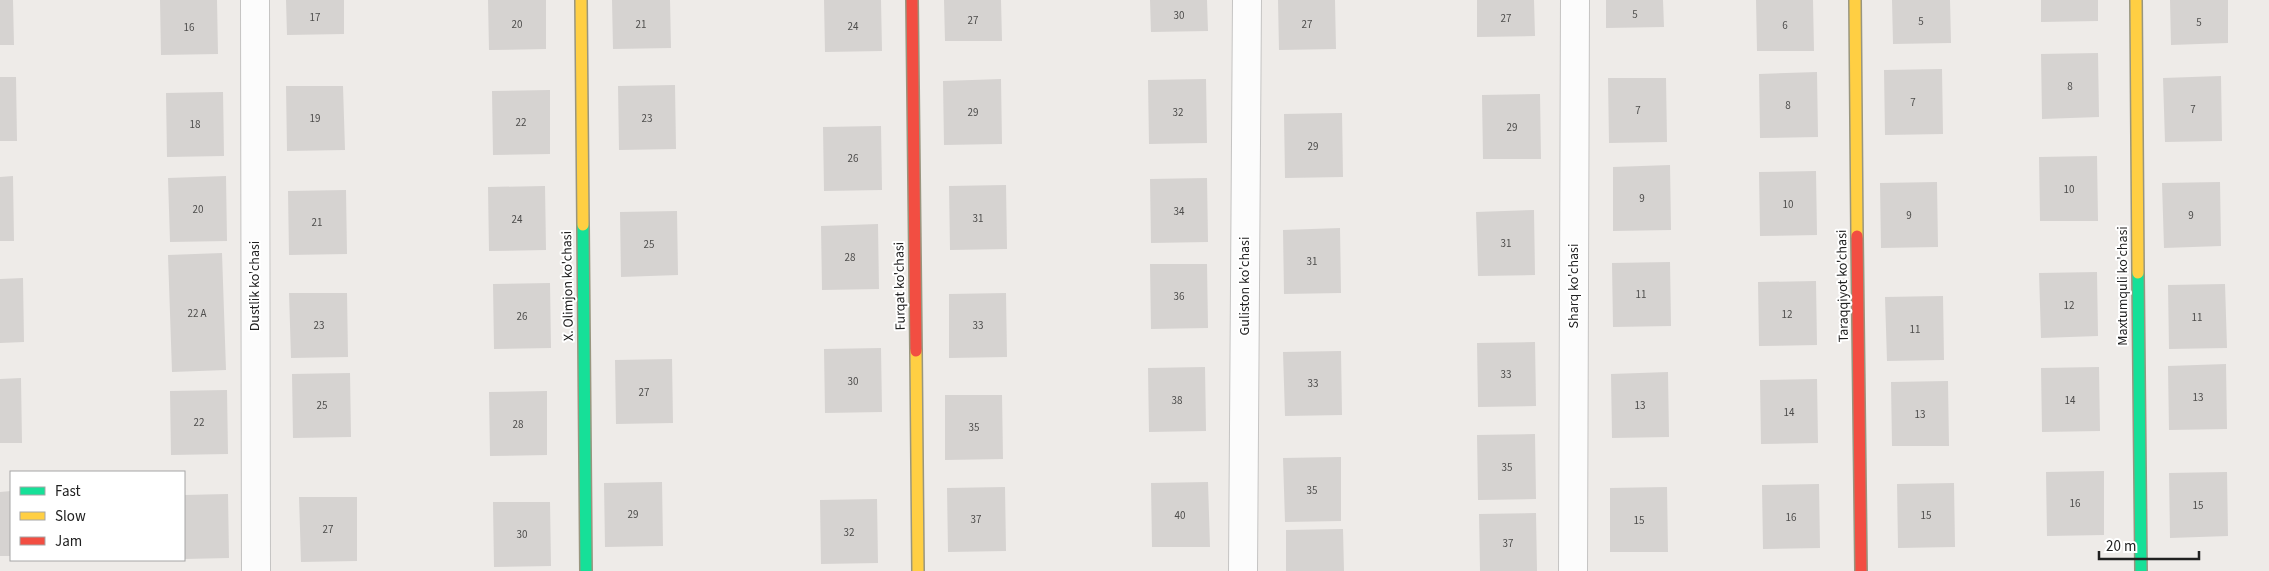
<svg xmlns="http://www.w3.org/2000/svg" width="2269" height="571" viewBox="0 0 2269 571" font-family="'Source Sans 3',sans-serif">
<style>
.building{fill:#d6d3d1}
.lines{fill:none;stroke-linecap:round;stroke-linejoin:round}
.street-casing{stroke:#c5c4c3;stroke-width:30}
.fast-casing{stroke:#99967f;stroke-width:14}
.slow-casing{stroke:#99967f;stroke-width:14}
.jam-casing{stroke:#99967f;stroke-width:14}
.street{stroke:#fcfcfc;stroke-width:28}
.fast{stroke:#16e098;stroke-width:11}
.slow{stroke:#ffcf43;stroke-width:11}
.jam{stroke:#f24e42;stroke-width:11}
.labels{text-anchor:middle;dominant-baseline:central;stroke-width:4;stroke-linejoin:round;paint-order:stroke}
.number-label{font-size:11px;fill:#4e4d4c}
.street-label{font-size:14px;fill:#202020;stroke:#fff}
</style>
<rect width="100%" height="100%" fill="#eeebe8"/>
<path class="building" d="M0,0H13L14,45H0Z
M160,0H217L218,54L161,55Z
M286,0H344V34L287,35Z
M488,0H546V49L489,50Z
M612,0H670L671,48L613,49Z
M824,0H881L882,51L825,52Z
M944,0H1001L1002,41H945Z
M1150,0H1207L1208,31L1151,32Z
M1278,0H1335L1336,49L1279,50Z
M1477,0H1534L1535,36L1477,37Z
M1606,0H1663L1664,27L1606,28Z
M1756,0H1813L1814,51H1757Z
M1892,0H1950L1951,43L1893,44Z
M2041,0H2098V21L2041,22Z
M2170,0H2228V43L2171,45Z
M2098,53L2099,117L2042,119L2041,54Z
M1942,69L1943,134L1885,135L1884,70Z
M1817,72L1818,137L1760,138L1759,74Z
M2221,76L2222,141L2165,142L2163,78Z
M0,77H16L17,141H0Z
M1608,78H1666L1667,142L1609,143Z
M1001,79L1002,144L944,145L943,81Z
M1206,79L1207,143L1149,144L1148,80Z
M675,85L676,149L619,150L618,86Z
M286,86H343L345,150L287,151Z
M550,90V154L493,155L492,91Z
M223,92L224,156L167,157L166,93Z
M1540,94L1541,159H1483L1482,95Z
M1342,113L1343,177L1285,178L1284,114Z
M881,126L882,190L824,191L823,127Z
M2097,156L2098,221H2040L2039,157Z
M1670,165L1671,230L1613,231V167Z
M1816,171L1817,235L1760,236L1759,172Z
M13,176L14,241H0V177Z
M226,176L227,241L170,242L168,178Z
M1207,178L1208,242L1151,243L1150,179Z
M1937,182L1938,247L1881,248L1880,183Z
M2220,182L2221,246L2164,248L2162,183Z
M1006,185L1007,249L950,250L949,186Z
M545,186L546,250L489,251L488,187Z
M346,190L347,254L289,255L288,191Z
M1534,210L1535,275L1478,276L1476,212Z
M677,211L678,275L621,277L620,212Z
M878,224L879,289L822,290L821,226Z
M1340,228L1341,293L1284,294L1283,230Z
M222,253L226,370L172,372L168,255Z
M1670,262L1671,326L1613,327L1612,263Z
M1150,264H1207L1208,328L1151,329Z
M2097,272L2098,336L2041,338L2039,273Z
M23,278L24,342L0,343V279Z
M1816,281L1817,345L1759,346L1758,282Z
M550,283L551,348L494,349L493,284Z
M2225,284L2227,348L2169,349L2168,285Z
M289,293H347L348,357L291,358Z
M1006,293L1007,357L949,358V294Z
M1943,296L1944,360L1887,361L1885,297Z
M1535,342L1536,406L1478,407L1477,343Z
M881,348L882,412L825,413L824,349Z
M1341,351L1342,415L1285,416L1283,352Z
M672,359L673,423L616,424L615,360Z
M2226,364L2227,429L2169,430L2168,366Z
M1205,367L1206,431L1149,432L1148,368Z
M2099,367L2100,431L2042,432L2041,368Z
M1668,372L1669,437L1612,438L1611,374Z
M350,373L351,437L293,438L292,374Z
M21,378L22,443H0V379Z
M1817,379L1818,443L1761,444L1760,380Z
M1948,381L1949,446H1892L1891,382Z
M227,390L228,454L171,455L170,391Z
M547,391V455L490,456L489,392Z
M945,395H1002L1003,459L945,460Z
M1535,434L1536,499L1478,500L1477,435Z
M1341,457V521L1285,522L1283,458Z
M2104,471V535L2047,536L2046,472Z
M2227,472L2228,536L2170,538L2169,473Z
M662,482L663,546L605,547L604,483Z
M1208,482L1210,547H1152L1151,483Z
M1954,483L1955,547L1898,548L1897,484Z
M1819,484L1820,548L1763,549L1762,485Z
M1005,487L1006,551L948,552L947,488Z
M1667,487L1668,552H1610V488Z
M11,491V556H0V492Z
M228,494L229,558L184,559V495Z
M299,497H357V561L301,562Z
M877,499L878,563L821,564L820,500Z
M493,502H550L551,566L494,567Z
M1536,513L1537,571H1480L1479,514Z
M1343,529L1344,571H1286V530Z"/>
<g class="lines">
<g class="street-casing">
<path id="street" d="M255,0L256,571
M1243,571L1247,0
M1573,571L1575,0"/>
</g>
<g class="fast-casing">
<path id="fast" d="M583,225L586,571
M2138,273L2141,571"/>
</g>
<g class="slow-casing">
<path id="slow" d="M581,0L583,225
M1855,0L1857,236
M2136,0L2138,273
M916,351L918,571"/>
</g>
<g class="jam-casing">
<path id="jam" d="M912,0L916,351
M1857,236L1861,571"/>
</g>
<use href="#street" class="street"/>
<use href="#fast" class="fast"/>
<use href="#slow" class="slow"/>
<use href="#jam" class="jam"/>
</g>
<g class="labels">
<g class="number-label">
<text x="1635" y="14">5</text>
<text x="1179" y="15">30</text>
<text x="315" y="17">17</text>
<text x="1506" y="18">27</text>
<text x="973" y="20">27</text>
<text x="1921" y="21">5</text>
<text x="2199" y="22">5</text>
<text x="517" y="24">20</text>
<text x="641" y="24">21</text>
<text x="1307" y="24">27</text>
<text x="1785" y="25">6</text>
<text x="853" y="26">24</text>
<text x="189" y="27">16</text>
<text x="2070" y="86">8</text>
<text x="1913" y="102">7</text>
<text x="1788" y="105">8</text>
<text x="2193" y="109">7</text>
<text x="1638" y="110">7</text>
<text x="973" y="112">29</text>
<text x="1178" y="112">32</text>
<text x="315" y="118">19</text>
<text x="647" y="118">23</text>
<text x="521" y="122">22</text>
<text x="195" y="124">18</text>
<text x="1512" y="127">29</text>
<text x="1313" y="146">29</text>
<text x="853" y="158">26</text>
<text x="2069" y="189">10</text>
<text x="1642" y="198">9</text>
<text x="1788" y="204">10</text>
<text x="198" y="209">20</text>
<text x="1179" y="211">34</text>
<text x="1909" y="215">9</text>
<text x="2191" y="215">9</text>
<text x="978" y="218">31</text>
<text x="517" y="219">24</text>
<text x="317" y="222">21</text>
<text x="1506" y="243">31</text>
<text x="649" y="244">25</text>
<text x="850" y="257">28</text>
<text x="1312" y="261">31</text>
<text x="1641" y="294">11</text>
<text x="1179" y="296">36</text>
<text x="2069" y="305">12</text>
<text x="197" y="313">22 А</text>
<text x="1787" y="314">12</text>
<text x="522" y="316">26</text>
<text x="2197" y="317">11</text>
<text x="319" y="325">23</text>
<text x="978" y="325">33</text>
<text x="1915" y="329">11</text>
<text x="1506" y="374">33</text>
<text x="853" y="381">30</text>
<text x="1313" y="383">33</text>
<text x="644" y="392">27</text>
<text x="2198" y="397">13</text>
<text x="1177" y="400">38</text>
<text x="2070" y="400">14</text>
<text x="322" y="405">25</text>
<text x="1640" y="405">13</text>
<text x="1789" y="412">14</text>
<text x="1920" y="414">13</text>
<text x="199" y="422">22</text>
<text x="518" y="424">28</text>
<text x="974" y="427">35</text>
<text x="1507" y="467">35</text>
<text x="1312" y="490">35</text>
<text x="2075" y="503">16</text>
<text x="2198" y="505">15</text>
<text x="633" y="514">29</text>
<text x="1180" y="515">40</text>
<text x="1926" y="515">15</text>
<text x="1791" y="517">16</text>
<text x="976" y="519">37</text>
<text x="1639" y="520">15</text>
<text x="328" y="529">27</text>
<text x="849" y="532">32</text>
<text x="522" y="534">30</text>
<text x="1508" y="543">37</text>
</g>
<g class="street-label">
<text transform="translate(255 286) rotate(-90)">Dustlik ko'chasi</text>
<text transform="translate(568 286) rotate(-91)">X. Olimjon ko'chasi</text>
<text transform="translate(900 286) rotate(-91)">Furqat ko'chasi</text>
<text transform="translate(1245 286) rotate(-90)">Guliston ko'chasi</text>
<text transform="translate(1574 286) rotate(-90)">Sharq ko'chasi</text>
<text transform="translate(1843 286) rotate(-91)">Taraqqiyot ko'chasi</text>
<text transform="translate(2123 286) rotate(-90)">Maxtumquli ko'chasi</text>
</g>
</g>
<rect x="10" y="471" width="175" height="90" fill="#ffffff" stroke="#a6a6a6"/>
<rect x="20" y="487" width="25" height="8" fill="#16e098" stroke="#a6a6a6"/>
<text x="55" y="496" font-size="15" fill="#202020">Fast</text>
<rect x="20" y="512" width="25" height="8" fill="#ffcf43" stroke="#a6a6a6"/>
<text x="55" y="521" font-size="15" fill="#202020">Slow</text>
<rect x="20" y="537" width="25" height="8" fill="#f24e42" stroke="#a6a6a6"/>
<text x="55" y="546" font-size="15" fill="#202020">Jam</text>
<path d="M2099 551v8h100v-8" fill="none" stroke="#202020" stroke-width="2.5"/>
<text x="2106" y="551" font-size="15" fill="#202020" stroke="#ffffff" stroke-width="4" paint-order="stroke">20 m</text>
</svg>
